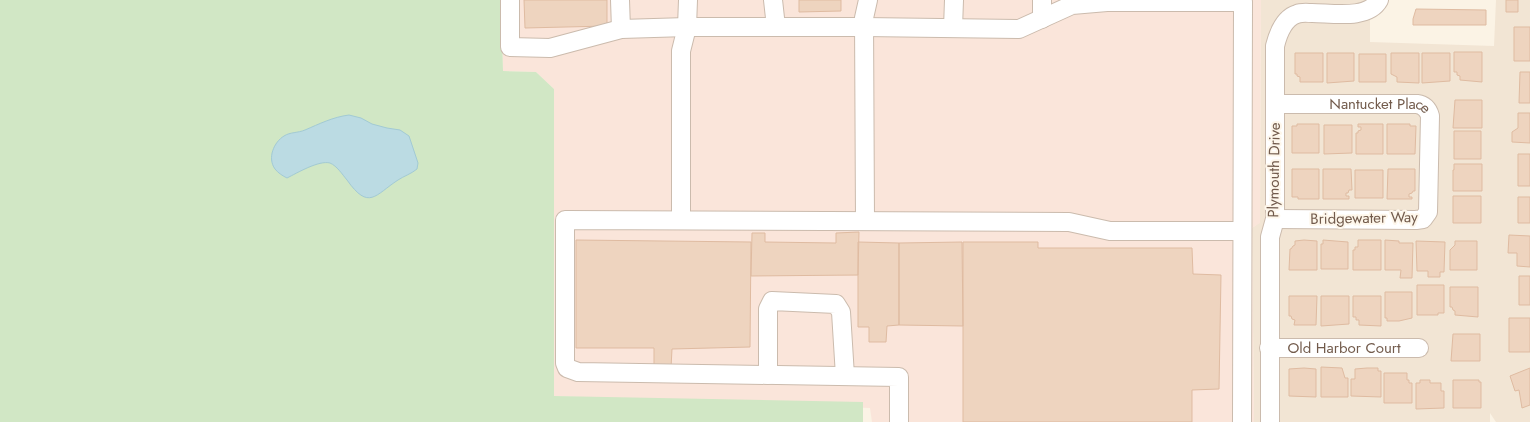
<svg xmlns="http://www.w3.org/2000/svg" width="1530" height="422" viewBox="0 0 1530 422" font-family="Jost,sans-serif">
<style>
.residential{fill:#f2e5d4}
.commercial{fill:#fae5da}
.green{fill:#d1e7c5}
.water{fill:#bbdbe3;stroke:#a2cad4}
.building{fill:#eed4bf;stroke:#dfbba1}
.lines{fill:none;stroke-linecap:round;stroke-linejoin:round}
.minor-casing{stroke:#cbbbad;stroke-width:20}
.minor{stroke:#fff;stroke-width:18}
.labels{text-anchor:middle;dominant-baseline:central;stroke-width:4;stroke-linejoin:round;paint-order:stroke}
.street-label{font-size:15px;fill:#725b4c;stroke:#fef7eb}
</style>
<rect width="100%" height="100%" fill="#fbf3e5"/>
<path class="residential" d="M1261,0H1370V42L1494,46L1496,0H1530V422H1496L1490,413V422H1254L1252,228L1260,222Z"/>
<path class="commercial" d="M501,0H1261L1260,223L1252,228L1254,422H872L870,408L554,396V89L536,72L503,71Z"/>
<path class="green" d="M0,0H501L503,71L536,72L554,89V396L863,402V422H0Z"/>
<path class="water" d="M349,115L361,118L372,124L387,128L400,130L409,136L418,163L417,169C411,174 404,176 398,180C375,195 369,211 347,180C342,174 337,166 330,163C319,160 297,173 287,178C283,176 278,173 275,169C267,158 274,142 284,136C290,132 298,133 305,130C319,124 333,117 349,115Z"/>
<path class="building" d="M524,0H607V26L525,28Z
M799,0H841V11L799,12Z
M1506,0H1518V12H1506Z
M1416,9L1486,10V25H1413V19Z
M1514,27H1530V61H1514Z
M1454,52H1482V82L1460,80V76L1457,75V72H1454Z
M1295,53H1323V82H1300V77L1297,76V74H1295Z
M1327,53H1354V81L1327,83Z
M1391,53H1419V83L1397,82V77L1391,74Z
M1422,53H1450V81L1422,83Z
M1359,54H1386V82H1359Z
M1520,72H1530V103H1519Z
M1455,100H1482V128H1453Z
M1518,113H1530V143L1512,142V132L1518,128Z
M1297,124H1319V153H1292V126H1297Z
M1358,124H1383V154H1356V133H1358V131L1361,130V127H1358Z
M1387,124H1410V126H1416L1415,154H1387Z
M1324,125H1352V153L1324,154Z
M1454,131H1481V159H1454Z
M1518,154H1530V186H1518Z
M1454,164H1482V191H1453V170H1454Z
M1292,169H1319V199H1298V197H1292Z
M1323,169H1351L1352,190H1349L1348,193H1346V196H1349V199H1323Z
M1388,169H1415V191H1413L1412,193L1409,194V197H1412V199H1387Z
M1355,170H1383V198H1355Z
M1453,196H1481V223H1453Z
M1518,197H1530V223H1518Z
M859,232L858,275L751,276L752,233H765V242L836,243V233Z
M1509,235L1530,236V267L1517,266V253H1508Z
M576,240L751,242L750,347L672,349L671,368L654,369V348H576Z
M1304,240L1317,241V270H1289L1290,249H1291L1293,246L1295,245V241Z
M1323,240L1348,242V269H1321V244H1323Z
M1358,240H1381V270H1353V250H1355V247H1358Z
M1385,240L1399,241V243H1413L1412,278H1400L1401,270H1385Z
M1416,241L1445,242L1444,272H1440V277H1428V271H1417Z
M1455,241H1477V270H1450V250L1455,245Z
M858,242L899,243V325L887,326L886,342H869V327H858Z
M962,242L963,326L899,325V243Z
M963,242H1038V248H1192L1193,274L1221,275L1219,389L1192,390V422H963Z
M1519,276H1530V305H1519Z
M1417,285H1444V313H1438V315H1417Z
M1450,287H1478V317L1455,315V311L1453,310L1452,307H1450Z
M1385,292H1412V318L1399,321H1387V318H1385Z
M1289,296H1317L1316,325H1294L1295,320L1292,319L1291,316H1289Z
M1321,296H1349V324L1321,326Z
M1353,296H1381V326L1359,325V320H1356V317H1353Z
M1509,318H1530V352H1509Z
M1453,334H1480V361H1451Z
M1321,367L1342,368L1345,378H1348V397H1321Z
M1304,368L1316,369V397L1289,396V369Z
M1367,368H1378V371H1381V397L1351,396V379H1355V369Z
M1530,368V405L1522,408L1519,390L1515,391L1510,376Z
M1384,373H1407V380H1409V383H1412V403H1384Z
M1420,380H1430V383H1441V391H1444V408L1416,409V383H1420Z
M1453,380H1479V382H1481V408H1453Z"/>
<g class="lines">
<g class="minor-casing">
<g id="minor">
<path d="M510,0V47L550,48L621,29L687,27H864L1019,29L1072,5L1107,2H1243L1242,422"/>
<path d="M620,0L621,29"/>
<path d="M773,0L776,27"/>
<path d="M1042,0V19"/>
<path d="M953,28L954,0"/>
<path id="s1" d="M1275,104H1417C1424,105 1428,109 1430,116L1428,212L1423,219L1416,220L1275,219"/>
<path d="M681,220V51L687,27L688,0"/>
<path d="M865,221L864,18L868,0"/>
<path id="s2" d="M1269,348H1419"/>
<path d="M768,375V309L772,301L836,304L841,312L845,376"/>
<path d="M899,422V377L578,372L567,368L565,363V220L1069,222L1110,231H1242"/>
<path d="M1270,422V237L1275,219V46C1278,34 1284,18 1297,14C1302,12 1308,13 1312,13C1332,13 1368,20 1379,0"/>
</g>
</g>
<use href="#minor" class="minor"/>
</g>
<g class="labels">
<g class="street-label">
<text stroke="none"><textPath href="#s1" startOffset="105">Nantucket Place</textPath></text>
<text transform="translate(1274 170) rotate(-89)">Plymouth Drive</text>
<text transform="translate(1364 218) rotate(-1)">Bridgewater Way</text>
<text stroke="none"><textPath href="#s2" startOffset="75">Old Harbor Court</textPath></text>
</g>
</g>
</svg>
